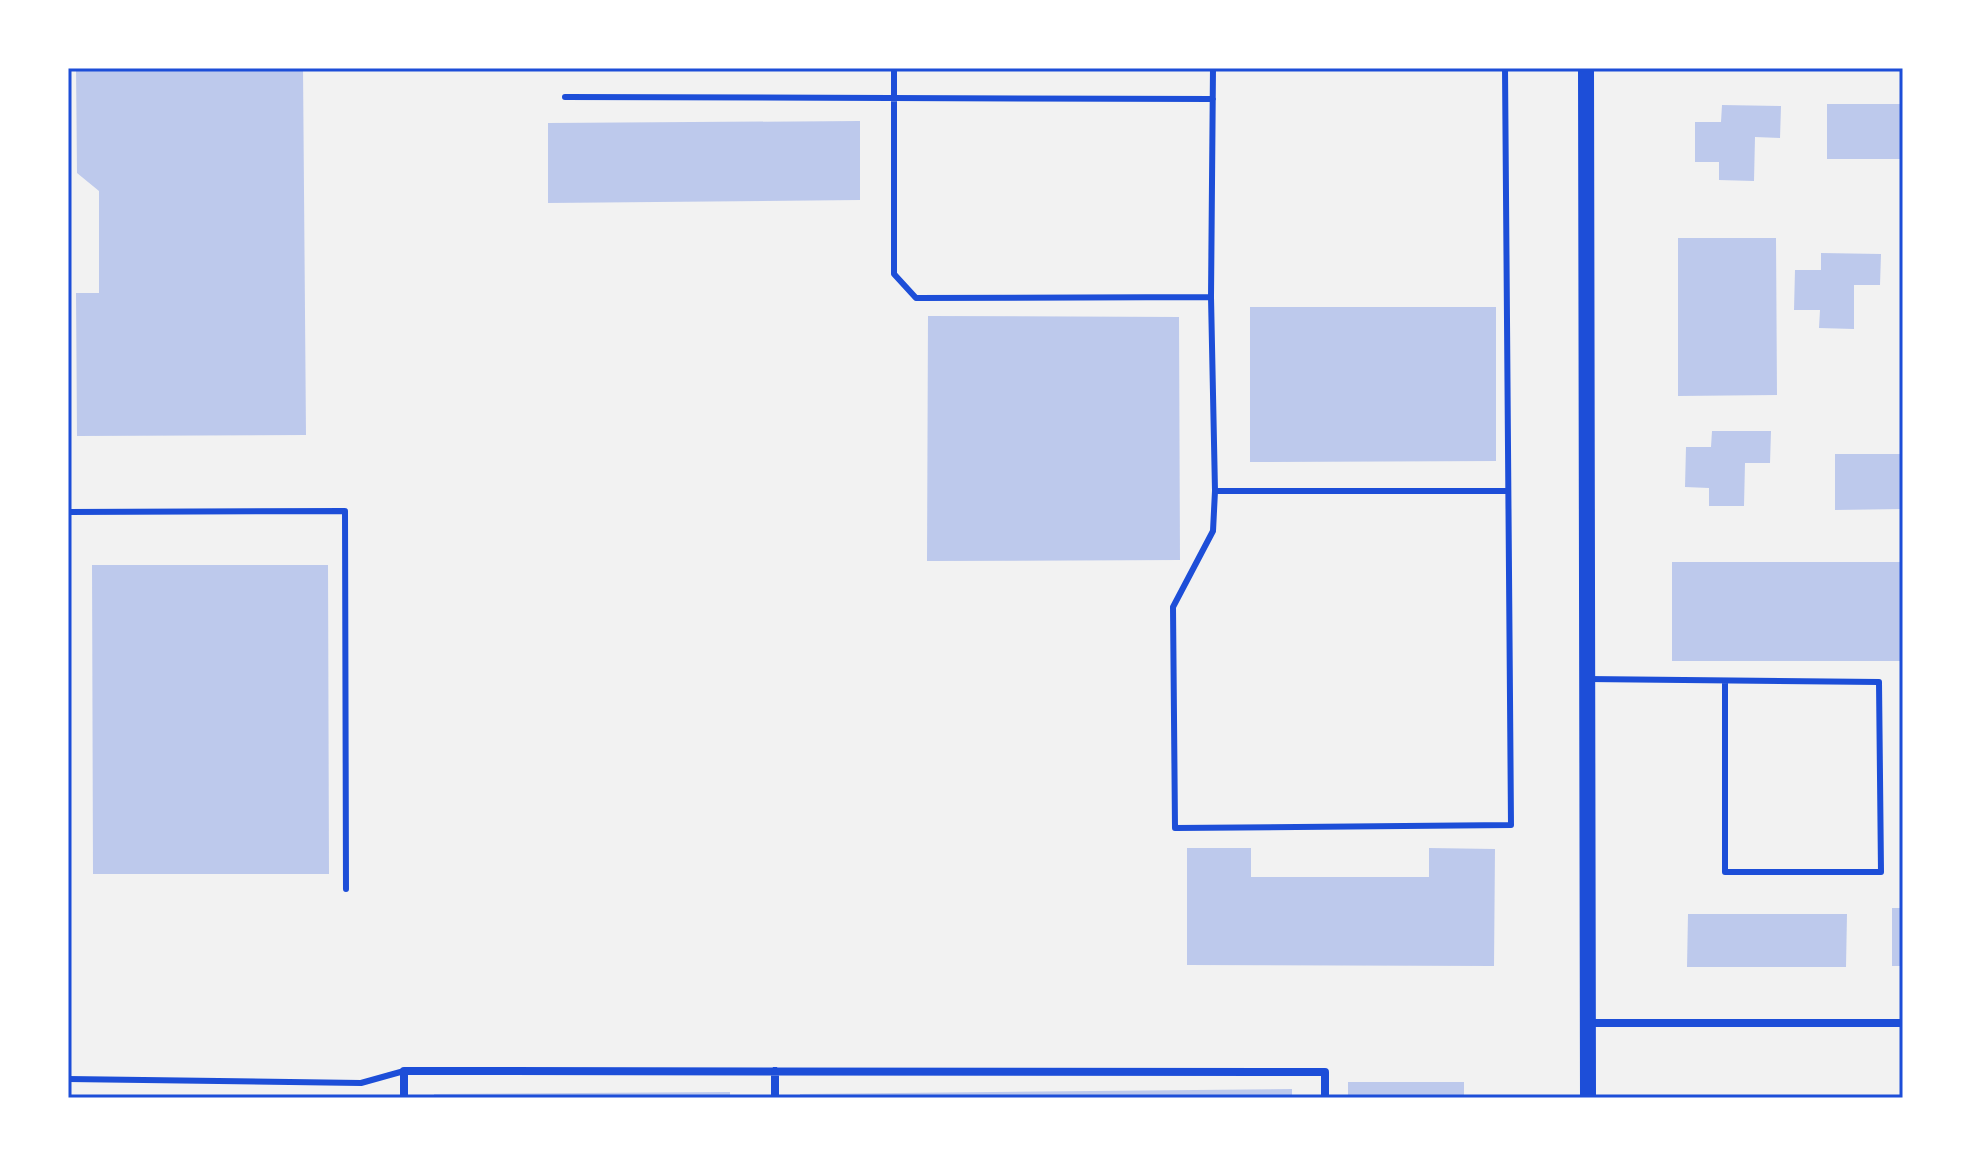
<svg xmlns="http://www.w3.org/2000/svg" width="1971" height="1166" viewBox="0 0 1971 1166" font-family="'Crimson Pro',serif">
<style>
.building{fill:#bdc9ec}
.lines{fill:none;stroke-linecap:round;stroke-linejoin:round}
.service{stroke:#1d4ed8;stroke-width:6}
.minor{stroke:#1d4ed8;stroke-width:8}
.secondary{stroke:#1d4ed8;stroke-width:16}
.neatline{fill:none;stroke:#1d4ed8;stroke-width:3}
</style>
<rect width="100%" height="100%" fill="#f2f2f2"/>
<path class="building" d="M76,68H303L306,435L77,436L76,293H99V191L77,173Z
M1827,104H1903V159H1827Z
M1722,105L1781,106L1780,138L1755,137L1754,181L1719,180V162H1695V122H1721Z
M860,121V200L548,203V123Z
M1678,238H1776L1777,395L1678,396Z
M1821,253L1881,254L1880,285H1854V329L1819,328L1820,310H1794L1795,270H1821Z
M1250,307H1496V461L1250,462Z
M928,316L1179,317L1180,560L927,561Z
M1712,431H1771L1770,463H1745L1744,506H1709V488L1685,487L1686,447H1711Z
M1835,454H1903V509L1835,510Z
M1672,562H1903V661H1672Z
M92,565H328L329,874H93Z
M1187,848H1251V877H1429V848L1495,849L1494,966L1187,965Z
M1892,908H1903V966H1892Z
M1688,914H1847L1846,967H1687Z
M1348,1082H1464V1098H1348Z
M1292,1089V1098H800V1094Z
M730,1092V1098H434V1094Z"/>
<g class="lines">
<path class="service" d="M894,68V274L916,298L1211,297
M1213,68L1211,297L1215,491L1213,531L1173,607L1175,828L1511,825L1505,68
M565,97L1213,99
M1215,491H1507
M68,512L345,511L346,889
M1587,679L1879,682L1881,872H1725V681
M68,1079L361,1083L404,1071"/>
<path class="minor" d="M1588,1023H1903
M404,1098V1071L1325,1072V1098
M775,1098V1071"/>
<path class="secondary" d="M1586,68L1588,1098"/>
</g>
<rect width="1971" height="1166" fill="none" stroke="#ffffff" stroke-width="140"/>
<rect x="70" y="70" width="1831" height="1026" class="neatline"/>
</svg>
